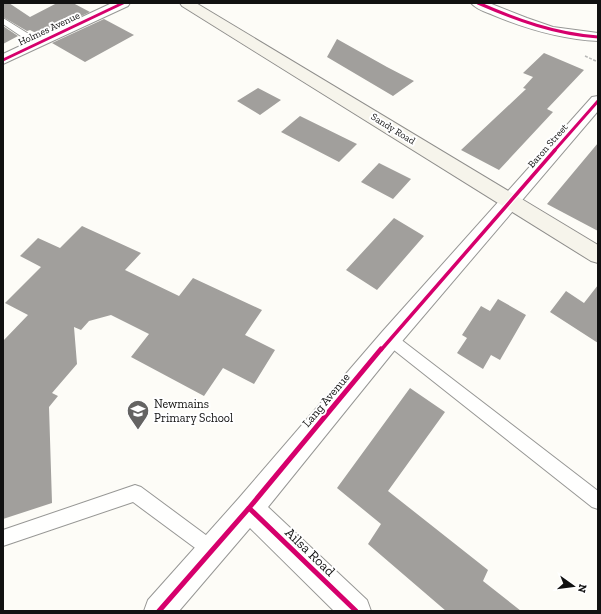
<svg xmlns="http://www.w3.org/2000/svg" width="601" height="614" viewBox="0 0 601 614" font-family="'Zilla Slab',serif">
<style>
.building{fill:#a19f9c}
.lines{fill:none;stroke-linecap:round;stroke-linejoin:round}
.lane-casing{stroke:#979795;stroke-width:2}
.street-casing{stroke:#979795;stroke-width:2}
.secondary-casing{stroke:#8e8d8b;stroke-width:2}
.path{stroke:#b9b9b8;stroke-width:1.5;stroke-dasharray:3 1.5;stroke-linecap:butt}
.lane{fill:#fffffe;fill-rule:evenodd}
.street{fill:#fffffe;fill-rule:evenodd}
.secondary{fill:#f6f4eb;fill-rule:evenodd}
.cycleway-far2-casing{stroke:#fff;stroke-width:4.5}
.cycleway-far1-casing{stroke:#fff;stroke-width:6}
.cycleway-casing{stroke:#fff;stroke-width:8}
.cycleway-far2{stroke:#d6006c;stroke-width:3}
.cycleway-far1{stroke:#d6006c;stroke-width:3.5}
.cycleway{stroke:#d6006c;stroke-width:5}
.labels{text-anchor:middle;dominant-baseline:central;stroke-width:4;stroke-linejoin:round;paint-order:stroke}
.far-street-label{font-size:10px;fill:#111;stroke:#fff}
.street-label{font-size:12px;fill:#111;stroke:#fff}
.poi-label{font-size:12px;fill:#111;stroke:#fff;text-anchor:start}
.near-street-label{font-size:14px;fill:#111;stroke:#fff}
</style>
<rect width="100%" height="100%" fill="#fdfcf7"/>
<path class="building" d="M3,3H9L30,17L57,3H73L90,12L40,35L30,30L27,31L3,17Z
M104,19L134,35L85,62L52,43Z
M3,26L18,36L3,44Z
M337,39L387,67L414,81L393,96L327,57Z
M544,53L584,70L547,109L553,112L499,170L461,150L526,89L523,88L533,77L523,73Z
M258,88L281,100L260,115L237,101Z
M300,116L357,144L339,162L281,132Z
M598,143V231L547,204Z
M379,163L411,179L393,199L361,182Z
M394,218L424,236L377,290L346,270Z
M82,226L141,253L125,270L179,296L193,278L262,310L245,335L275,350L254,384L223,368L204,396L131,357L149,334L111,315L89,321L81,330L74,327L77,364L52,393L58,396L49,407L52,503L3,519V341L28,315L5,303L41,267L20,256L38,238L60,248Z
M598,285V343L550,312L566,291L584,303Z
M498,299L526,315L500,360L491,355L483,369L457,353L467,338L462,335L481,306L490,311Z
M410,388L445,412L388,491L488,570L483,581L521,611H446L368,544L381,524L337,488Z"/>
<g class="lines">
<g class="lane-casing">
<path id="lane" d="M3,18L40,41L41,43L40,45H34L3,24Z
M390,333L395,335L598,491V509L592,507L385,343L383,339L385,335Z
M135,485L141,487L218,544L221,550L218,556L212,559L206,556L133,502L3,546V530Z"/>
</g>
<g class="street-casing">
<path id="street" d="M112,3H130L128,6L3,64V54Z
M471,3H489L527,18L553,27L598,33V41C561,39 527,29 493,15C486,12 476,9 471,3Z
M598,96V111L398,346L268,507L367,600L371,611H334L250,528L179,611H144L148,600L239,498L382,332L592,97Z"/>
</g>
<g class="secondary-casing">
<path id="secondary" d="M180,3H196L598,245V263L591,261L182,6Z"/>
</g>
<path class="path" d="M585,56L598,62"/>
<use href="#lane" class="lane"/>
<use href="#street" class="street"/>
<use href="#secondary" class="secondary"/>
<g class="cycleway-far2-casing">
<path id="cycleway-far2" d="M478,3C517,20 555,34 598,37
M3,60L123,3
M554,151L598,101"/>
</g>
<g class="cycleway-far1-casing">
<path id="cycleway-far1" d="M381,350L555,150"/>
</g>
<g class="cycleway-casing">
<path id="cycleway" d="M249,508L356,611
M159,611L249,508L381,349"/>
</g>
<use href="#cycleway-far2" class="cycleway-far2"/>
<use href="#cycleway-far1" class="cycleway-far1"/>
<use href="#cycleway" class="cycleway"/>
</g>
<defs>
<g id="school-pin" transform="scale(1.15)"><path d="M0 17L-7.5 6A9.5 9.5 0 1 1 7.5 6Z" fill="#646362" stroke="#fff"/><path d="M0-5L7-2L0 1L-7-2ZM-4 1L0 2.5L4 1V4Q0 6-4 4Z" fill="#fff"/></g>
</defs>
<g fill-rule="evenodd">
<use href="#school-pin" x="138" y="411"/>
</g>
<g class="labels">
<g class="far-street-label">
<text transform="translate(49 29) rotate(-25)">Holmes Avenue</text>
<text transform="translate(393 129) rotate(32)">Sandy Road</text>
<text transform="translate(548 146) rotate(-49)">Baron Street</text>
</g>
<g class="street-label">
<text transform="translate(326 400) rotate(-50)">Lang Avenue</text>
</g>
<g class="poi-label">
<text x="154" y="404">Newmains<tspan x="154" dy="14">Primary School</tspan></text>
</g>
<g class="near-street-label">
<text transform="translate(310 552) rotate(44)">Ailsa Road</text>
</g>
</g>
<rect width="601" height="614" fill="none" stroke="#111111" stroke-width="8"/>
<g transform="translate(573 586) rotate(104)" stroke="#ffffff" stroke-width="3" paint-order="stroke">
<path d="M0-3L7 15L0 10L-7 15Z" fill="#111111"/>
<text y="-6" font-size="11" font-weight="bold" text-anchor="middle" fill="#111111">N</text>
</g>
</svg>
